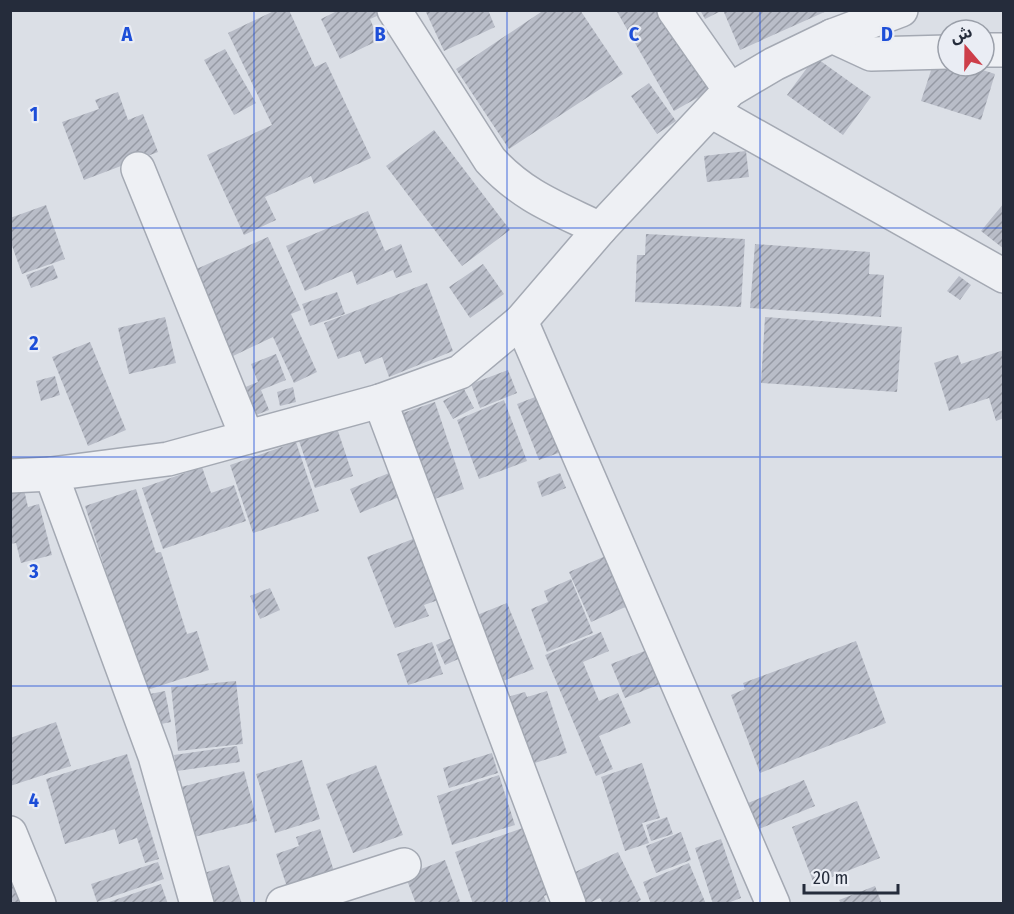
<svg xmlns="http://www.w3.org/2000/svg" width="1014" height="914" viewBox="0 0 1014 914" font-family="'Fira Sans Condensed','Noto Sans Arabic',sans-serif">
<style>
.building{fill:url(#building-hatch)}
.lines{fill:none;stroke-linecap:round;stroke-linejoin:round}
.minor-casing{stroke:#a4a9b3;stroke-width:36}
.tertiary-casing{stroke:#a4a9b3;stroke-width:36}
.minor{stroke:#eef0f4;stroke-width:33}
.tertiary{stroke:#eef0f4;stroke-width:33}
.grid{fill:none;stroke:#1d4ed8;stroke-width:1.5;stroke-opacity:0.55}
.grid-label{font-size:20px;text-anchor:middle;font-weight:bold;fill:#1d4ed8;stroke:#eaedf4;stroke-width:4.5;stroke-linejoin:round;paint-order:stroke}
</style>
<defs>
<pattern id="building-hatch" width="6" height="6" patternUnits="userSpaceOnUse" patternTransform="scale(1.5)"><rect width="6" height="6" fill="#b9bdc8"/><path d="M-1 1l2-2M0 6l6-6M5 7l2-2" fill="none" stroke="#969aa4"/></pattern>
</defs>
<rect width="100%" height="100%" fill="#dbdfe6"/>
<path class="building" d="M276,10H289L315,67L326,62L371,158L314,184L311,176L265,197L276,220L244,235L207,155L272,125L228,33Z
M339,10H383L384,13L370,19L379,40L340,59L321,19Z
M425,10H488L495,27L444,51Z
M544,10H580L623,74L509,149L456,69Z
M616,10H668L713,89L674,111Z
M700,10H723L705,19Z
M723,10H829L740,50Z
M225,49L256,103L234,115L204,60Z
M936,55L948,66H970L995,74L981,120L921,101Z
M815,57L871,97L843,135L787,95Z
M649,83L676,121L657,134L631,96Z
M118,92L128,120L143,114L158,152L84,180L62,122L99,109L95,100Z
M434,130L510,230L462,266L386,166Z
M746,151L749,177L707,182L704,156Z
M1004,203V249L981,231Z
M46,205L65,259L22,274L10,240V218Z
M368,211L385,251L401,244L412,272L396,278L393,270L357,285L352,271L305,291L286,246Z
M646,234L745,239L741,307L635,302L637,255H645Z
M268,237L301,310L291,314L317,372L294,383L273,337L231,357L192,271Z
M755,244L870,252L869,274L884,275L881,317L750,308Z
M483,264L504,294L470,318L449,287Z
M53,265L58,278L31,288L26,275Z
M959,276L971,285L960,300L947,291Z
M427,283L453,351L389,377L382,357L365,364L360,351L338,359L324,323Z
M337,292L345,314L310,326L302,304Z
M165,317L176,363L129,374L118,328Z
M765,317L902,327L897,392L761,383Z
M90,342L126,430L88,446L52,357Z
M1004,350V418L996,421L989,398L949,411L934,363L958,355L961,364Z
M276,354L286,380L261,390L269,410L253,416L243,388L258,382L251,364Z
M508,370L517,393L480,408L471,384Z
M55,376L60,395L41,401L36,381Z
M293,387L296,402L280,406L277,392Z
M464,389L474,408L453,419L443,401Z
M543,394L564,451L539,460L517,404Z
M504,400L527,461L479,479L457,420Z
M435,402L464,489L423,503L394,416Z
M337,428L353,476L315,488L299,441Z
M296,442L319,511L253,533L230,465Z
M202,467L211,493L234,485L246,521L163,549L142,488Z
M394,471L404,495L360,513L350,489Z
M560,473L566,488L542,497L537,482Z
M21,477L28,507L39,504L52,555L21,563L16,543L10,544V480Z
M136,489L156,553L161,552L187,634L197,631L209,670L144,691L85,506Z
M423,535L447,597L424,605L429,616L395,628L367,557Z
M608,555L630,605L591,622L569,572Z
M571,579L593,633L547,652L531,609L548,602L544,591Z
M270,588L280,610L260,619L250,596Z
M507,603L534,669L498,683L472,617Z
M601,632L609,651L583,662L599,701L618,693L631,723L599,736L613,769L596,776L545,655Z
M456,636L465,656L445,665L436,645Z
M856,641L886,723L760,773L731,695L745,689L743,683Z
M432,642L443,674L408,685L397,654Z
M655,647L668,681L625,698L611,664Z
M236,681L243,744L178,751L171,687Z
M165,691L171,722L151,726L145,695Z
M547,691L567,753L525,766L504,698L525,692L527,697Z
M56,722L71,766L10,786V738Z
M237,746L240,762L177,771L174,755Z
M492,753L498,773L449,788L443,768Z
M127,754L159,859L145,863L137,838L119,844L115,829L65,844L46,779Z
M302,760L320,819L275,833L256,774Z
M642,763L660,818L642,823L649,843L625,851L601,777Z
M376,765L403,835L353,853L326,784Z
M244,771L257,821L194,837L181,787Z
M499,775L515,825L452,845L437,796Z
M804,780L815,806L754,831L743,805Z
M857,801L880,858L814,884L792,827Z
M667,817L673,834L651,841L646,825Z
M531,825L554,892L544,896L547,904H473L455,852Z
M320,829L336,877L289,893L276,854L299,846L296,837Z
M681,832L691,860L656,873L646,846Z
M721,839L741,898L725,904H713L695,848Z
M618,852L641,900L634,904H603L600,898L587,904L573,873Z
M445,860L461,904H416L405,875Z
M158,862L164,879L97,902L91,884Z
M689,863L706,904H651L643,882Z
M229,865L242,904H207L198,875Z
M10,873L35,904H10Z
M161,884L168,904H106V903Z
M875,886L882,904H841L839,900Z"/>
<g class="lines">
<g class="minor-casing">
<path id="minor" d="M394,10L490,160C524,197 557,208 600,229
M674,10L730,90
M832,36L871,54L948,52
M984,50H1004
M138,169L247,437
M521,321L773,904
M380,401L569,904
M51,474L155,756L197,904
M10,833L39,904
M283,904L404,865"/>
</g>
<g class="tertiary-casing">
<path id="tertiary" d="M711,111L1004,276
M10,476L51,474L168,459L380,401L460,372L521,321L600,229L730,90L774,64L832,36L901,10"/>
</g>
<use href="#minor" class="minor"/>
<use href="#tertiary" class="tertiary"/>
</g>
<path class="grid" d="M254,10V904M507,10V904M760,10V904M10,228H1004M10,457H1004M10,686H1004"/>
<g class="grid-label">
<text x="127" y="41">A</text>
<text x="380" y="41">B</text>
<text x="634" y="41">C</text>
<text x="887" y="41">D</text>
<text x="34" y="121">1</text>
<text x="34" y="350">2</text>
<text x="34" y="578">3</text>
<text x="34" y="807">4</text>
</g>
<rect width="1014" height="914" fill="none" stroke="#252c3b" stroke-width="24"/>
<g transform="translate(966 48) rotate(340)"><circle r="28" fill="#eaedf4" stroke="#9ba0aa" stroke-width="1.5"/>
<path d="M0-4.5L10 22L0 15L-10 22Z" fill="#cd3e49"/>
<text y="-9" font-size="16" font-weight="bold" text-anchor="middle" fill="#252c3b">ش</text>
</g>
<path d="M804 884v9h94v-9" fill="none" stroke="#252c3b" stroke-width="3"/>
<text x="813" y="884" font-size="18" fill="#252c3b" stroke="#eaedf4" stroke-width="4.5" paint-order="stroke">20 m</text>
</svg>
